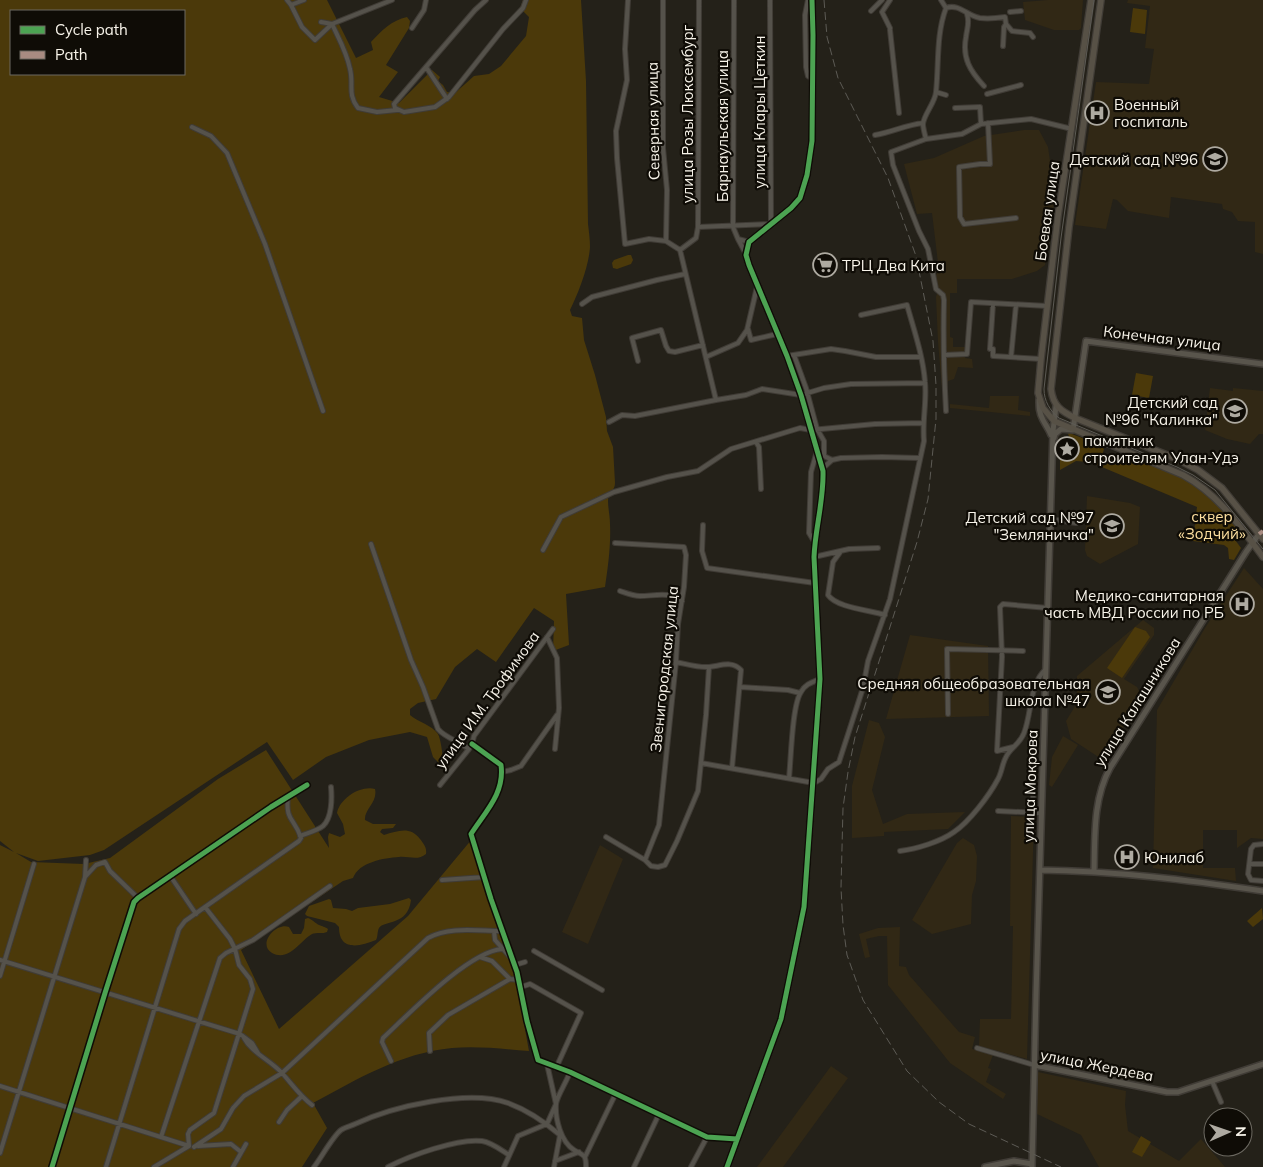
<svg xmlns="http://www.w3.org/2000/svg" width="1263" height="1167" viewBox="0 0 1263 1167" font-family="Mulish,sans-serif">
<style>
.built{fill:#312815}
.green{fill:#4b390a;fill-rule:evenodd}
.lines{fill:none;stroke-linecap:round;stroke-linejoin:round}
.street-casing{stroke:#403c36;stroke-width:6}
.secondary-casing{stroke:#403c36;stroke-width:8}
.primary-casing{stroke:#403c36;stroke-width:8}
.street{stroke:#55524b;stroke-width:4}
.secondary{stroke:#59554c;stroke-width:5}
.primary{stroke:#575146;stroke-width:5.5}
.tram{stroke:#5d5b55;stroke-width:1}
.rail{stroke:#5d5b55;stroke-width:1;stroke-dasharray:8 4;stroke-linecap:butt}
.quiet{stroke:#a88b81;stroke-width:4;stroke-dasharray:8 4;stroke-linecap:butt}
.cycleway-casing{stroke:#0f0c06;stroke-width:8}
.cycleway{stroke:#4ca352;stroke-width:5}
.labels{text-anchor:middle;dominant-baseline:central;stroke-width:4.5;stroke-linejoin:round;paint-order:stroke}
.poi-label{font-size:15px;fill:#f8f4ea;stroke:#0f0c06;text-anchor:end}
.street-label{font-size:15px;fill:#f8f4ea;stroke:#0f0c06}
.park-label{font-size:15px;fill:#fee0a0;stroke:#0f0c06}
</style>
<rect width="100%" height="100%" fill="#242119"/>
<path class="built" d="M1048,0H1083L1081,28L1079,30H1054L1025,20L1023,2Z
M1128,0H1263V254L1255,252V222L1238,221L1232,212L1223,209L1222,204L1171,197L1169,218L1128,211L1117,200L1113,199L1106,229L1075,225L1096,82L1149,84L1154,49L1145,48L1150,6L1127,3Z
M1024,130H1039L1048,147L1055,196L1045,265L1037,271L1012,279H957V293H950V337L953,338V347H965V358L972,359L973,368L958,367L954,379L948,381L947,388H942L938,342L936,297L938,290L936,275L939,271L932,213L917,214L904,164L934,158L984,136Z
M1210,388L1233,391V388L1263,391V434H1259L1250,444L1227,439L1205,430Z
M990,396H1019L1018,410L1030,412V416L950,408V404L989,408Z
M1087,496L1130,503L1140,507L1138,544L1100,564L1087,556L1085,550Z
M1244,568L1263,589V839L1251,838L1237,848V830H1203V868H1235L1236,881L1153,868L1157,710L1205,628Z
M1143,620L1154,628V635L1124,679L1137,687L1142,697L1103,760L1071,739L1066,721L1077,703V676Z
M910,635L988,646L989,716L886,719Z
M869,720L879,723L885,737L872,790L883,824L907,814L965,812L948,829L884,832V836L852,838V786Z
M1063,736L1078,745L1052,787L1049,785L1052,757Z
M1011,816L1034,817L1027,1059L979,1046L980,1019H1011L1013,926H1010Z
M963,838L974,845L977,856L976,881L972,895L971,924L932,934L912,920L957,843Z
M600,845L623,859L588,944L562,932Z
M900,927L899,966L906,967L909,975L959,1032L975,1037L972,1049L993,1055L988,1068L991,1069L986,1082L1006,1094L1003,1099L950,1063L888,985L887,936H879L866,939L870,957L865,958L859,934L878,928Z
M831,1066L848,1078L783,1167H757Z
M1038,1072L1126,1091L1125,1105L1128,1131L1179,1161L1201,1139L1225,1167H1099L1081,1135L1037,1114Z"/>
<path class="green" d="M0,0H327L356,58L373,50L371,42C381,31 392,20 407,17L410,21L409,28L386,65L398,72L379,97L399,103L432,70L440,77L438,81L443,85L447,92L455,93L474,76L489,74L501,66L526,36L529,17L520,8L523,0H581L586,81L588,224C589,232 590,240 590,247C589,266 578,294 570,310L572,316L582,318L584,340L595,375L606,417L607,431L613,447L615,483C615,491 608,493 608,501C608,508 610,516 610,524C611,545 608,567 605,587L566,594L569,645L553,651L554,621L534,608L496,662L477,649L455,667L436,699L418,703L410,709V715C418,722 432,725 438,734C441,740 442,752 443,758L439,763L433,757L427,737L410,732L369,740L326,757L293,780L267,742L104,850L90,855L38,861L16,853L31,862L84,864L110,858L218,779L266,750L329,848L328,837L329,833L340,837L345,834L343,824L337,813C340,798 361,785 375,789C378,802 364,809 365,820L373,824H396L393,828L382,829L380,832L384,835C398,831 410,826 420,839C424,844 427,848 426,854C418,861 409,856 399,857C384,858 359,862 353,878L343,881L241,950L279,1029L408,916L472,839L515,975L529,1051C504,1049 478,1046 452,1048C400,1053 358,1079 313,1103L327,1128L302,1167H0V845L14,852L0,841ZM11,11H184V74H11Z
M1133,8L1147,10L1145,34L1130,32Z
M628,255H631L633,260L631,264L617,269L613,268L612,263L614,260Z
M1136,373L1153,376L1149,398L1132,395Z
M1069,433L1101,445L1104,449L1102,456L1118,461L1120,455L1126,454C1148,464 1174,471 1194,484C1212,497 1226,514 1239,532L1233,537L1241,548L1234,560L1229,559L1228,548L1224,545L1193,541L1197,507L1090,462L1076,461L1060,470V453L1069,456L1074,450L1073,444L1068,434Z
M1135,627L1146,631L1150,637L1122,678L1107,668Z
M409,898L411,900C408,926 384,920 379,928C377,932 378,937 376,940C359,947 339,951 339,927L335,923L307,916L305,914L309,906L329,899L331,900L333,908L346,909L352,911L358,908L390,904Z
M1262,908L1263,919L1253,927L1247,921Z
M308,918C313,920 315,923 319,925C323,927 324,926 328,929L327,932C323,934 316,932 312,934C300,941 289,962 272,953C257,944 276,922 289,927L293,934H301L304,928L305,919Z
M1141,1136L1151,1142L1142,1157L1132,1152Z"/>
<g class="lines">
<g class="street-casing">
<path id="street" d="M287,0L291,5L304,0
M486,0L475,10L394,104L395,108L404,112L435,107L449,97L503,29L523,8L526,0
M628,0L625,49L627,80L616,131L617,158L625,244L649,239L666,241L680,250L696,238L698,227L771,224L770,0
M663,0V148L667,190L666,241
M734,0L733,227L738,239L749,242
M808,0L805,15L806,67L808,76L813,80
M890,0L882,12L890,28
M941,0L946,8
M291,5L302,27L315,40L332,24L392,0
M871,11L882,0
M1010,12L1021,11
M967,14C970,23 967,28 966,37C962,58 970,71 984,86
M321,22L332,24
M332,24C339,39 347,53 350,69C354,84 347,94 358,108L377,112L397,110
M412,28L424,10L426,0
M890,30L899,113
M1003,46L1004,27L1006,24
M426,67L447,99
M936,92L946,95
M987,94L1021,85
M955,108L980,107L981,124L1031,119L1072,129
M988,123L990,164H980L959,167L960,217L964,224L1016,218
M192,127L211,136L227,153L265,244L323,411
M875,135C892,132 906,125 923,123
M926,139C925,135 923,128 923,124C924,114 935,103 936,92C939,63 936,35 946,8C959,3 967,16 980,18C988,19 998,18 1005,17L1006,24L1012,31L1030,33L1033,37
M698,227L699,0
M738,239L746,254
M680,250L716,400L746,395L762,389L801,395L824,388L851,384L925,383
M582,304L592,297L657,280L685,274
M993,304L990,349H993V356L1041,359
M748,329L751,340L777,334
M794,355L806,388L817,429L824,441V456L832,460
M944,355L967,354L971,302L1047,306
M787,356L831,349L845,351L876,357H921
M706,357L738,343L747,330L757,287
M1011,357L1016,305
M638,361L632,338L661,330L666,346L669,351L675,352L703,345
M946,411C944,374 943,338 944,300L943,295L936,289L928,249L919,231L893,165L891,152L926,139L962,134L981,124
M609,422L622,415L635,416L716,400
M756,442L759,447L761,489
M822,469L832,460L841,458L882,457L919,458
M1051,519L1076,523
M703,525L702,551L707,568L815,583
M615,543L684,547L686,555L684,587L678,624L676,662L659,825L645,860
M815,543L809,533L811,472L817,451
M371,544L411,660L423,687L438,729C444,737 460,742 469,749
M543,550L561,517L614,492L667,477L698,471L731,449L800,428L811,430L875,424L923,423
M841,551L833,562L828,595C837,608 870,610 885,615
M814,557L849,549L878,548
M620,591C626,593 633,596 640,596C654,596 670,591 682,601
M547,637L557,658L559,708L555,749
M676,662C686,664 699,668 709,667C720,666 732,660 741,670L732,768
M740,687L788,690L800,693
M948,714L947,649L1023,651
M472,744L501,765C505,793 485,812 471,834L491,899L517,972L527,1021L538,1060L570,1072L707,1137L737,1139
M1013,747L997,751L1002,657L1000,607L1003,604L1048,608
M701,763L814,783L821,779L828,769L839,762L863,688L868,661L890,599L924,441C922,421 927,401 925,382C923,356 914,330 907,305L861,315
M502,772L511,770L521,766L557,715
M789,778C791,760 792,705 801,692C805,684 813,682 820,679
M440,785L469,749L472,744L474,736L553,629
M998,811L1042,813
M1033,813V766
M300,836C307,833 317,831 323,826C332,818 332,798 331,787
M606,837L645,860L651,866L658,867L665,865L677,841L698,791L706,715L709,667
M1263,844L1254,845L1251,849L1248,874L1251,880L1263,881
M900,851C916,849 940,842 954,832C969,822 989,796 998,779C1002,772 1002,764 1006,757C1010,748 1020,744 1024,733C1032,713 1029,684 1046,669
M1250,864H1263
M85,877L96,865L105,862L110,871L138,898
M171,877L196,914
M442,880L485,877
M494,931L495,940L511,958
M534,951L602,990
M480,957L492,961L510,979
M0,960L240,1034L252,1043L258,1053
M515,965L525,962
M0,976L34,864
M521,987L530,984L581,1013L556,1068
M244,1038C252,1053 270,1060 282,1073C292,1084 300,1096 312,1105
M977,1048L1034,1065
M430,1051L429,1033L448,1015L510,979L519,980
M391,1061L382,1042L383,1038C409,1014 468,952 502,949
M570,1072C567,1081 557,1096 556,1104C555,1119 561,1142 574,1150C584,1156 586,1154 586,1167
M1212,1081L1221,1102
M0,1086L189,1146
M279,1122L287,1110L301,1097
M161,1137L220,958L226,953L253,940L330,886
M198,1146L231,1144L241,1152
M194,1147L221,1129L233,1108L244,1096L282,1073L428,938C449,926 478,931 502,931
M0,1153L85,877L86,860
M585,1157L616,1093
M555,1161L579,1152
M52,1167L105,993L134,902L138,898L271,807L307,785
M106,1167L179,929L185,921L299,841L301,838C295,818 285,822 288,796
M154,1167L189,1146L188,1134L190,1130L214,1113L253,989L250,979L239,965L235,949L230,939L205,907
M233,1167L246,1144
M314,1167C321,1158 333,1136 341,1130C345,1127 351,1126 355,1124C394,1106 468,1089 508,1103C527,1110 546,1123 560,1135L554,1167
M388,1167C409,1156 458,1138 482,1141C491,1142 501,1150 509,1155
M504,1167L518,1136L547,1124L556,1104L547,1064
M634,1167L659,1114
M691,1167L707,1137"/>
</g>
<g class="secondary-casing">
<path id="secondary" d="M1039,400C1039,407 1039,413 1043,420C1046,426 1049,429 1051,435
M1054,438L1055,434L1061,429L1073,430L1086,341L1263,364
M1040,870C1116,871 1188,880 1263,891
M1094,871C1095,836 1093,799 1110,768L1246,552L1259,534
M1034,1065L1167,1092H1178L1263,1064
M727,1167L781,1019L804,907L820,679L814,557C815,529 824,500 823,471L801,395L787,356L749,265L746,255L749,242L791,208L800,198L807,175L812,141L813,35L812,0
M985,1167L1014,1161L1032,1164
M1032,1167L1036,995L1053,431L1056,406"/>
</g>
<g class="primary-casing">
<path id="primary" d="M1091,0L1058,216L1041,359L1038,393L1043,408L1054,421L1183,475C1218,494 1239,525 1263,557
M1101,0L1069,227L1051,389C1053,406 1061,411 1075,418L1177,459L1198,470L1222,488L1263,539"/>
</g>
<use href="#street" class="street"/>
<use href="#secondary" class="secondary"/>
<use href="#primary" class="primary"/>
<path class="tram" d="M1094,0L1061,238L1044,389C1044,401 1050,411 1059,418L1177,467L1193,475L1215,490L1263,549"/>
<path class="rail" d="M824,0L827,37L838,78L888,178L916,256L933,341L936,385V419L928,499L917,542L855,737L848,772L843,808L841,888L843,925L847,955L863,1000L907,1071L939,1102L969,1124L1061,1167"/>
<path class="quiet" d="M1259,534L1263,531"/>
<g class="cycleway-casing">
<path id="cycleway" d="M472,744L501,765C505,793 485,812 471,834L491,899L517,972L527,1021L538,1060L570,1072L707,1137L737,1139
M52,1167L105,993L134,902L138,898L271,807L307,785
M727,1167L781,1019L804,907L820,679L814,557C815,529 824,500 823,471L801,395L787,356L749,265L746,255L749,242L791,208L800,198L807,175L812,141L813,35L812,0"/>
</g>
<use href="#cycleway" class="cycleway"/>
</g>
<defs>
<g id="hospital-ring" transform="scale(1.25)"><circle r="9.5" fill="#0f0c06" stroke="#aeaaa1" stroke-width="1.5"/><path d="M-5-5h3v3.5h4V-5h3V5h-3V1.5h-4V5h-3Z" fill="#aeaaa1"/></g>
<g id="school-ring" transform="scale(1.25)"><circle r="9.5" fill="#0f0c06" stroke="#aeaaa1" stroke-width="1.5"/><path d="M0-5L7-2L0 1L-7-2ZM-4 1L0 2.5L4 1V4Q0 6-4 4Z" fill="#aeaaa1"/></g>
<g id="supermarket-ring" transform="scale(1.25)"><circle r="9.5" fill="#0f0c06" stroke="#aeaaa1" stroke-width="1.5"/><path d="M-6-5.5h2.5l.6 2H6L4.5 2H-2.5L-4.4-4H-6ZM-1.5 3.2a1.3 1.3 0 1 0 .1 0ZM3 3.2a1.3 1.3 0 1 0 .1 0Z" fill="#aeaaa1"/></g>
<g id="sight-ring" transform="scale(1.25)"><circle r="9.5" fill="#0f0c06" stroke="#aeaaa1" stroke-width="1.5"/><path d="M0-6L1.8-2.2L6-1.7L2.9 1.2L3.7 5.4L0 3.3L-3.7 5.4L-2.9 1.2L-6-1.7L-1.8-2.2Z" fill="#aeaaa1"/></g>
</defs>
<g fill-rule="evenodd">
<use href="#hospital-ring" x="1097" y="113"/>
<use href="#school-ring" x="1215" y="159"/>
<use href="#supermarket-ring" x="825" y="265"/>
<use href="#school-ring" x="1235" y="411"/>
<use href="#sight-ring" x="1067" y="449"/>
<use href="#school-ring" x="1112" y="526"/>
<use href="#hospital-ring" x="1242" y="604"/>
<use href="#school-ring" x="1108" y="692"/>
<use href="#hospital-ring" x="1127" y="857"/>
</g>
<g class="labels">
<g class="poi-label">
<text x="1114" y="104" text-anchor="start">Военный<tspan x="1114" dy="17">госпиталь</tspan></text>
<text x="1198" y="159">Детский сад №96</text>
<text x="842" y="265" text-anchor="start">ТРЦ Два Кита</text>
<text x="1218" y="402">Детский сад<tspan x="1218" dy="17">№96 "Калинка"</tspan></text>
<text x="1084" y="440" text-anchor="start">памятник<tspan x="1084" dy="17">строителям Улан-Удэ</tspan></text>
<text x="1094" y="517">Детский сад №97<tspan x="1094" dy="17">"Земляничка"</tspan></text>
<text x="1224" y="595">Медико-санитарная<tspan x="1224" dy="17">часть МВД России по РБ</tspan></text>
<text x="1090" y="683">Средняя общеобразовательная<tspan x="1090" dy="17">школа №47</tspan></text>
<text x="1144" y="857" text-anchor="start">Юнилаб</text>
</g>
<g class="street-label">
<text transform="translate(759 112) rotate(-90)">улица Клары Цеткин</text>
<text transform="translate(687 114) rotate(-90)">улица Розы Люксембург</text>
<text transform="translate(653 121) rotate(-91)">Северная улица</text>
<text transform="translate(722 126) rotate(-90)">Барнаульская улица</text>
<text transform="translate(1047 211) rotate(-82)">Боевая улица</text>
<text transform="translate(1162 338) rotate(7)">Конечная улица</text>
<text transform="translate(664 669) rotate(-84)">Звенигородская улица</text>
<text transform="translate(487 700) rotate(-54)">улица И.М. Трофимова</text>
<text transform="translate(1137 702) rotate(-58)">улица Калашникова</text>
<text transform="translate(1030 786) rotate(-88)">улица Мокрова</text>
<text transform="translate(1097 1065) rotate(11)">улица Жердева</text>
</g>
<g class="park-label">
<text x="1212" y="516">сквер<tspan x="1212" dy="17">«Зодчий»</tspan></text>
</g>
</g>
<rect x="10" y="10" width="175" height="65" fill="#0f0c06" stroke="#6c6961"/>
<rect x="20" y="26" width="25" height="8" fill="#4ca352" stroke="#6c6961"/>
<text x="55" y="35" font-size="15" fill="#f8f4ea">Cycle path</text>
<rect x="20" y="51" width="25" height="8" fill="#a88b81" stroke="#6c6961"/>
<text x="55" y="60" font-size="15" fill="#f8f4ea">Path</text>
<g transform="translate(1228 1132) rotate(88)"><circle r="24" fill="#0f0c06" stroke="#6c6961"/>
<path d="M0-4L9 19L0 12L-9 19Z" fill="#aeaaa1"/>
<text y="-8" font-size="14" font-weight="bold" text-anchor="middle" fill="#f8f4ea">N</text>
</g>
</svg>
